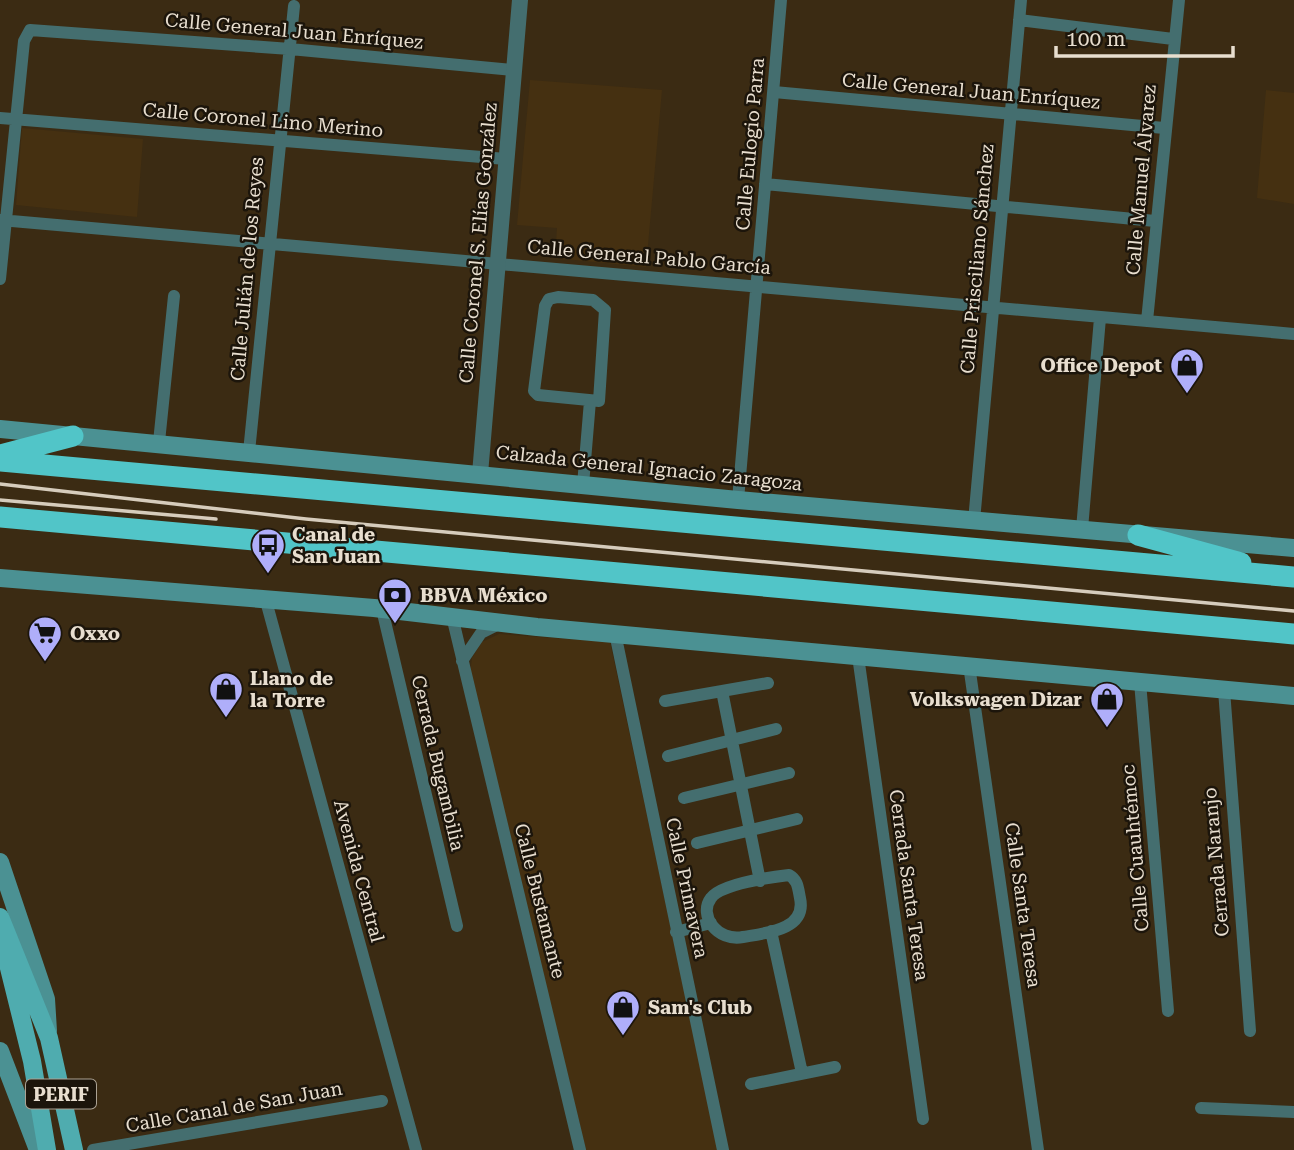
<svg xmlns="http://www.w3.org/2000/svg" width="1294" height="1150" viewBox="0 0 1294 1150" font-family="'Roboto Serif',serif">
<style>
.built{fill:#453011}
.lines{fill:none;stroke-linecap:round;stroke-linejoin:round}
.minor{stroke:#446e6f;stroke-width:12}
.tertiary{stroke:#446e6f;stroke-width:16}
.secondary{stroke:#4b9193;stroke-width:18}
.primary{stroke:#4facaf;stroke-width:18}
.motorway{stroke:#51c5c8;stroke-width:21}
.rail{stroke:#d6ccbc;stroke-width:3.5}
.labels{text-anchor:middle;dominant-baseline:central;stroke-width:5;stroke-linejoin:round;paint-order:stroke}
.shield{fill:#1c150b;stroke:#aba294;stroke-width:2}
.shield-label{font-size:18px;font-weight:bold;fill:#e8decf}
.street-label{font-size:19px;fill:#e8decf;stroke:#1c150b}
.poi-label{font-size:19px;font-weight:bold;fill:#e8decf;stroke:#1c150b;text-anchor:start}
</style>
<rect width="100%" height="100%" fill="#3b2b13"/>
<path class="built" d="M530,80L662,90L646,267L555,258L557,228L517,225Z
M1266,90L1294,93V204L1257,198Z
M22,128L143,139L137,217L16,205Z
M499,634L610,642L718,1150H586L470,674L472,658L482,642Z"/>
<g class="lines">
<path class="minor" d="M1019,20L1173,39
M774,92L1164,128
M0,118L506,159
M765,184L1155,221
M0,220L1294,334
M0,279L24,41L30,30L290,49L513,70
M558,297L593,300L605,310L599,401L538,395L534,391L545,306L549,299Z
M1147,321L1179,0
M159,442L174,296
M249,452L294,6
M583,485L590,401
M738,500L781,0
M974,521L1021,0
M1082,529L1100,318
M266,601L416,1150
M382,609L457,926
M452,616L580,1150
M615,633L723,1150
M858,656L923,1119
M462,661L481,633L501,623
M969,665L1038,1150
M1140,682L1168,1011
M1224,690L1250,1031
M722,691L760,881
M665,701L768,683
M668,756L776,729
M684,798L789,773
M697,843L797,819
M789,875C798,880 798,888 800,898C807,930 766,933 743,937C717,942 698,915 711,898C721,884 772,877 789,875Z
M771,931L802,1073
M676,932L711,923
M751,1084L835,1067
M1201,1108L1294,1112
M93,1150L382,1101"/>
<path class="tertiary" d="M480,474L520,0"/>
<path class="secondary" d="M0,429L738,500L1294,548
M0,578L374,608L537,627L1294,696
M0,862L46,999L48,1031
M0,1051L38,1150"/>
<path class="primary" d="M0,917L49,1038L74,1150
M3,944L32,1061L47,1150"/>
<path class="motorway" d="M0,455L73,436
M0,461L1294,577
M0,517L1294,634
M1138,535L1241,563"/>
<path class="rail" d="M0,484L306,519L1294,611
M0,500L216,519"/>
</g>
<defs>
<g id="shop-pin" transform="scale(1.75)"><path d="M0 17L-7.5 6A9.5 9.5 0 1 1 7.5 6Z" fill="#afaefa" stroke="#1c150b"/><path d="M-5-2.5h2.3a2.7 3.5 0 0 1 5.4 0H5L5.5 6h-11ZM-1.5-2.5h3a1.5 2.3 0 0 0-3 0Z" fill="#111"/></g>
<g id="bus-pin" transform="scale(1.75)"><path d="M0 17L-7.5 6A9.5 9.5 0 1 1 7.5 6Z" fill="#afaefa" stroke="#1c150b"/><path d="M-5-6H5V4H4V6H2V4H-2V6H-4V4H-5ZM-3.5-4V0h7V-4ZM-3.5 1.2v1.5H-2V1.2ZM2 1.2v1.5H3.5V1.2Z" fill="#111"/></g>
<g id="bank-pin" transform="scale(1.75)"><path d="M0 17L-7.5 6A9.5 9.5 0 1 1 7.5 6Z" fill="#afaefa" stroke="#1c150b"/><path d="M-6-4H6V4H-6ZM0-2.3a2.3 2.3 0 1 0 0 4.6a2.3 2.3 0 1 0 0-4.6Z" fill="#111"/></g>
<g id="supermarket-pin" transform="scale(1.75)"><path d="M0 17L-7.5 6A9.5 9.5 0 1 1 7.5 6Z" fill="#afaefa" stroke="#1c150b"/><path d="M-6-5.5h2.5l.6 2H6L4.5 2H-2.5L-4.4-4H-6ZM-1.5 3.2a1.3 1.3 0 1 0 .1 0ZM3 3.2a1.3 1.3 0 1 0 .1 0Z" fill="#111"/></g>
</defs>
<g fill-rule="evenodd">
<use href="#shop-pin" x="1187" y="365"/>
<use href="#bus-pin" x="268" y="545"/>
<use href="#bank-pin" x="395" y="595"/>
<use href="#supermarket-pin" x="45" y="633"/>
<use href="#shop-pin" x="226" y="689"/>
<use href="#shop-pin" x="1107" y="699"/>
<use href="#shop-pin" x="623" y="1007"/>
</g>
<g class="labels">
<rect class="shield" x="26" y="1079.5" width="70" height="29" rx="5"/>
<g class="shield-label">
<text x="61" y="1094">PERIF</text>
</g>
<g class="street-label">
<text transform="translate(294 31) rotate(5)">Calle General Juan Enríquez</text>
<text transform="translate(971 91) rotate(5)">Calle General Juan Enríquez</text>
<text transform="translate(263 120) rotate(5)">Calle Coronel Lino Merino</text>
<text transform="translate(750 144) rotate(-85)">Calle Eulogio Parra</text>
<text transform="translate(1141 180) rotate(-85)">Calle Manuel Álvarez</text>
<text transform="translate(478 243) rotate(-85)">Calle Coronel S. Elías González</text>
<text transform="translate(649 257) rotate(5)">Calle General Pablo García</text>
<text transform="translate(977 259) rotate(-85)">Calle Prisciliano Sánchez</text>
<text transform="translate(247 269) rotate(-85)">Calle Julián de los Reyes</text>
<text transform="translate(649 468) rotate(6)">Calzada General Ignacio Zaragoza</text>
<text transform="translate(438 763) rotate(77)">Cerrada Bugambilia</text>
<text transform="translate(1135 848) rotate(-95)">Calle Cuauhtémoc</text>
<text transform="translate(1216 862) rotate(-95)">Cerrada Naranjo</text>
<text transform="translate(359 871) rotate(75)">Avenida Central</text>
<text transform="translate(909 885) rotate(82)">Cerrada Santa Teresa</text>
<text transform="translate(687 888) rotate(78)">Calle Primavera</text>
<text transform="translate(540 901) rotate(76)">Calle Bustamante</text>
<text transform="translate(1023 905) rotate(82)">Calle Santa Teresa</text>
<text transform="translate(234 1107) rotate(-10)">Calle Canal de San Juan</text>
</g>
<g class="poi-label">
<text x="1162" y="365" text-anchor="end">Office Depot</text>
<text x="292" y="534">Canal de<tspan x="292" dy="22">San Juan</tspan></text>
<text x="420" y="595">BBVA México</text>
<text x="70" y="633">Oxxo</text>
<text x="250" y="678">Llano de<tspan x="250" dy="22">la Torre</tspan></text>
<text x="1082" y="699" text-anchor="end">Volkswagen Dizar</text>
<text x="648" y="1007">Sam's Club</text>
</g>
</g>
<path d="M1056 46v10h177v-10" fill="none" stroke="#e8decf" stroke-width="3.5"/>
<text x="1066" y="46" font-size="21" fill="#e8decf" stroke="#1c150b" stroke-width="5" paint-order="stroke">100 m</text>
</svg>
